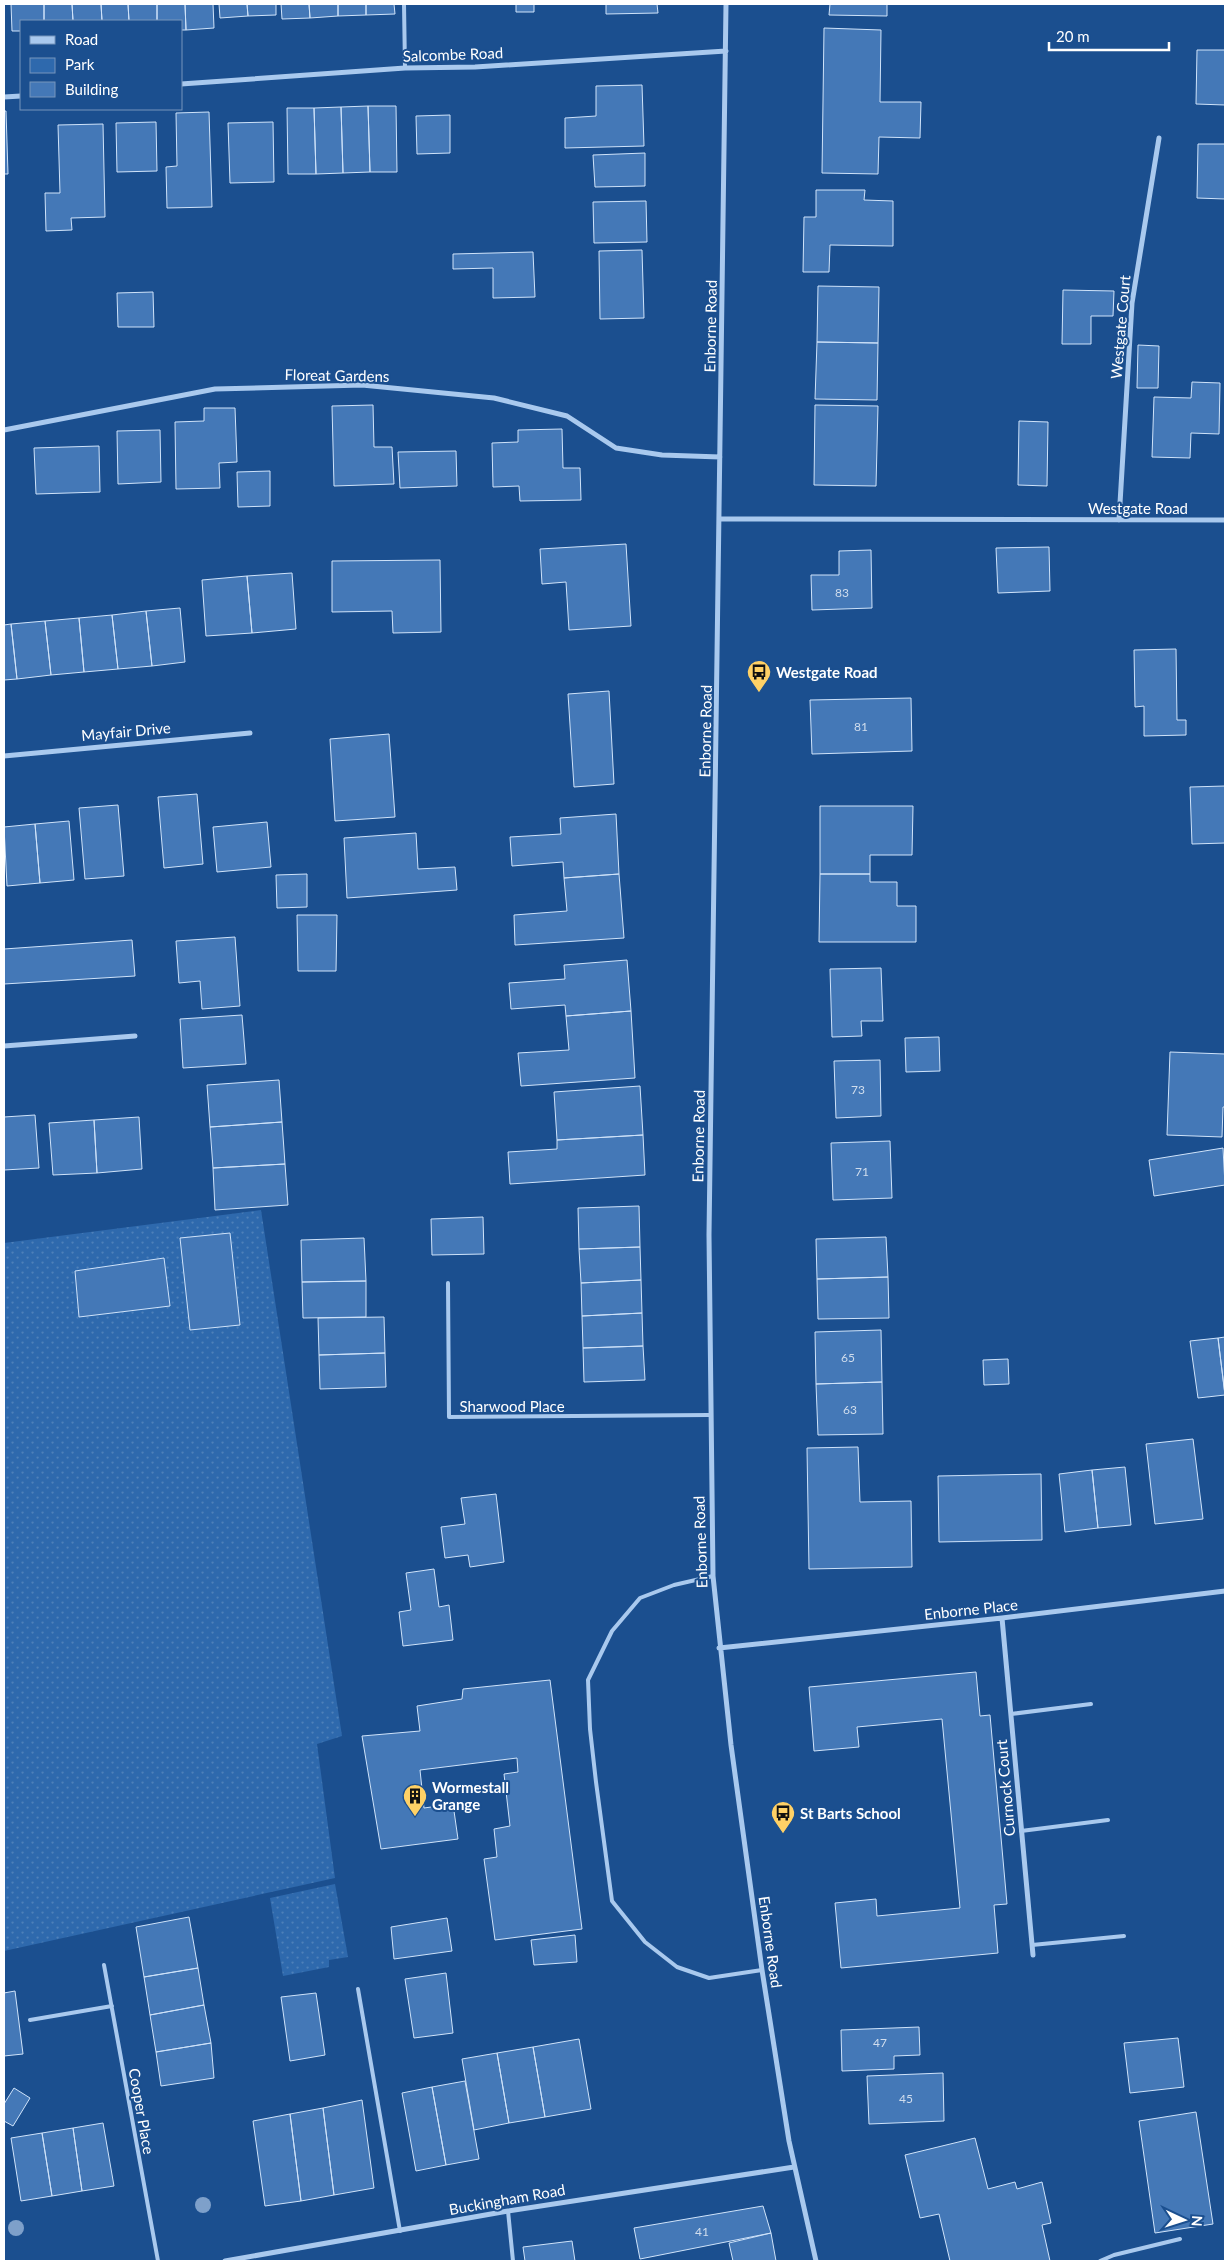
<svg xmlns="http://www.w3.org/2000/svg" width="1229" height="2265" viewBox="0 0 1229 2265" font-family="Lato,sans-serif">
<style>
.green{fill:url(#green-dots)}
.building{fill:#4478b7;stroke:#cfe3fa}
.lines{fill:none;stroke-linecap:round;stroke-linejoin:round}
.lane{stroke:#a9c9ee;stroke-width:4}
.street{stroke:#a9c9ee;stroke-width:5}
.tree{fill:#7ea0ca}
.labels{text-anchor:middle;dominant-baseline:central;stroke-width:4;stroke-linejoin:round;paint-order:stroke}
.number-label{font-size:12px;fill:#d0dded}
.street-label{font-size:15px;fill:#fff;stroke:#1b4f8f}
.poi-label{font-size:15px;font-weight:bold;fill:#fff;stroke:#1b4f8f;text-anchor:start}
</style>
<defs>
<pattern id="green-dots" width="8" height="8" patternUnits="userSpaceOnUse" patternTransform="scale(1.25)"><rect width="8" height="8" fill="#2e69ad"/><path d="M2 2h.1M6 6h.1" fill="none" stroke="#4d80b9" stroke-width="1.8" stroke-linecap="round"/></pattern>
</defs>
<rect width="100%" height="100%" fill="#1b4f8f"/>
<path class="green" d="M261,1210L342,1736L317,1744L335,1878L4,1951V1243Z
M335,1884L348,1957L329,1960V1967L283,1976L270,1898Z"/>
<path class="building" d="M11,4H44V21H21V31H12Z
M44,4H72L73,21H44Z
M72,4H101L102,21H73Z
M101,4H128L129,21H102Z
M128,4H157V21H129Z
M157,4H185L186,30H181V21H157Z
M185,4H213L214,28L186,30Z
M219,4H247L248,16L220,18Z
M247,4H276V15L248,16Z
M281,4H309L310,18L282,19Z
M309,4H338V16L310,18Z
M338,4H366V15L338,16Z
M366,4H394L395,14L366,15Z
M516,4H534V12H516Z
M606,4H657L658,13L606,14Z
M830,4H887V16L829,15Z
M824,28L881,30L880,102H921L920,138L879,137L878,174L822,173Z
M1197,50H1225V105L1196,104Z
M642,85L644,146L565,148V118L596,116V86Z
M368,106H396L397,172H370Z
M368,106L370,172L343,173L341,107Z
M341,107L343,173L316,174L314,108Z
M287,108H314L316,174H288Z
M4,111H6L8,174H4Z
M209,112L212,207L167,208L166,167L177,166L176,113Z
M450,115V153L417,154L416,116Z
M156,122L157,171L117,172L116,123Z
M273,122L274,182L230,183L228,123Z
M103,124L105,217L71,218L72,230L46,231L45,193H60L58,125Z
M1198,144H1225V199L1197,198Z
M645,153V186L595,187L593,155Z
M816,190H865L864,200L893,201V246L830,245L829,272H803L804,217H816Z
M646,201L647,242L594,243L593,202Z
M642,250L644,318L600,319L599,251Z
M533,252L535,297L493,298V268L453,269V254Z
M818,286L879,287L878,343L817,342Z
M1063,290L1114,291L1113,316H1091V344H1062Z
M153,292L154,327H118L117,293Z
M817,342L878,343L877,400L815,399Z
M1138,345L1159,346L1158,388H1137Z
M1192,382L1220,383L1219,434L1191,433L1190,458L1152,457L1154,397L1191,398Z
M373,405L374,447H392L394,484L334,486L332,406Z
M815,405L878,406L876,486L814,485Z
M204,408H235L237,462L219,463L220,488L176,489L175,422L204,421Z
M1019,421L1048,422L1047,486L1018,485Z
M562,429L563,468H580L581,500L520,501L519,486L493,487L492,443L518,442V430Z
M160,430L161,482L118,484L117,431Z
M99,446L100,492L36,494L34,448Z
M456,451L457,486L400,488L398,452Z
M270,471V506L238,507L237,472Z
M626,544L631,626L569,630L566,582L542,584L540,549Z
M1049,547L1050,591L998,593L996,548Z
M871,550L872,608L812,610L811,575H839V551Z
M440,560L441,632L393,633L392,611L332,612V561Z
M292,573L296,629L252,633L247,576Z
M247,576L252,633L206,636L202,580Z
M180,608L185,662L152,666L146,611Z
M146,611L152,666L118,669L112,615Z
M112,615L118,669L84,672L79,618Z
M79,618L84,672L51,675L45,621Z
M45,621L51,675L17,679L11,624Z
M11,624L17,679L4,680V625Z
M1176,649L1177,720H1186V735L1144,736V706L1135,707L1134,650Z
M609,691L614,784L574,787L568,694Z
M911,698L912,751L812,754L810,700Z
M389,734L395,817L335,821L330,739Z
M1225,786V843L1192,844L1190,787Z
M197,794L203,864L164,868L158,797Z
M118,805L124,876L85,879L79,808Z
M820,806H913L912,855H870V874H820Z
M616,814L619,874L564,878L563,862L512,866L510,837L561,834L560,818Z
M69,821L74,880L40,883L35,824Z
M267,822L271,867L217,872L213,827Z
M35,824L40,883L7,886L4,827Z
M416,833L418,869L455,867L457,890L347,898L344,838Z
M307,874V907L277,908L276,875Z
M619,874L624,938L515,945L514,915L567,911L564,878Z
M820,874H870V882H897V906H916V942H819Z
M297,915H337L336,971H298Z
M235,937L240,1006L202,1009L200,981L179,983L176,941Z
M132,940L135,976L4,984V949Z
M627,960L631,1011L566,1016L565,1005L511,1009L509,983L565,979L564,965Z
M881,968L883,1021H861L862,1036L832,1037L830,969Z
M631,1011L635,1078L521,1086L518,1053L569,1050L566,1016Z
M242,1015L246,1064L183,1068L180,1019Z
M939,1037L940,1071L906,1072L905,1038Z
M1170,1052L1225,1054V1107H1223L1222,1137L1167,1135Z
M880,1060L881,1116L836,1118L834,1061Z
M279,1080L282,1122L210,1127L207,1085Z
M640,1086L643,1135L557,1140L554,1092Z
M35,1115L39,1168L4,1170V1117Z
M139,1117L142,1169L97,1173L94,1120Z
M94,1120L97,1173L53,1175L49,1123Z
M282,1122L285,1164L213,1168L210,1127Z
M643,1135L645,1175L510,1184L508,1152L557,1149V1140Z
M890,1141L892,1198L833,1200L831,1143Z
M1223,1148L1225,1185L1154,1196L1149,1160Z
M285,1164L288,1205L215,1210L213,1168Z
M639,1206L640,1247L579,1249L578,1208Z
M483,1217L484,1254L432,1255L431,1219Z
M230,1233L240,1325L190,1330L180,1238Z
M886,1237L888,1277L817,1279L816,1239Z
M364,1238L366,1281L302,1282L301,1240Z
M640,1247L641,1280L581,1283L579,1249Z
M164,1258L170,1306L79,1317L75,1271Z
M888,1277L889,1318L818,1319L817,1279Z
M641,1280L642,1313L582,1316L581,1283Z
M366,1281V1317L303,1318L302,1282Z
M642,1313L643,1346L583,1348L582,1316Z
M384,1317L385,1353L319,1355L318,1318Z
M881,1330L882,1382L816,1384L815,1332Z
M1225,1337V1395L1218,1338Z
M1218,1338L1225,1395L1198,1398L1190,1341Z
M643,1346L645,1380L584,1382L583,1348Z
M385,1353L386,1387L320,1389L319,1355Z
M1008,1359L1009,1384L984,1385L983,1360Z
M882,1382L883,1434L818,1435L816,1384Z
M1193,1439L1203,1519L1155,1524L1146,1444Z
M858,1447L860,1502L911,1501L912,1567L809,1569L807,1448Z
M1125,1467L1131,1525L1098,1528L1092,1470Z
M1092,1470L1098,1528L1065,1532L1059,1474Z
M1041,1474L1042,1540L939,1542L938,1476Z
M496,1494L504,1562L470,1567L468,1555L445,1558L441,1527L465,1524L461,1498Z
M434,1569L439,1607L449,1605L453,1640L403,1646L399,1612L411,1610L406,1573Z
M976,1672L980,1716L990,1715L1007,1904L994,1905L998,1953L841,1968L835,1903L876,1899L877,1916L960,1908L942,1719L857,1727L859,1747L814,1751L809,1687Z
M550,1680L582,1929L495,1940L484,1859L497,1857L494,1829L510,1826L504,1774L518,1772L517,1758L420,1770L424,1808L453,1804L458,1839L381,1849L362,1736L420,1731L417,1706L462,1699L463,1689Z
M189,1917L198,1968L144,1977L136,1927Z
M447,1918L452,1951L394,1959L391,1927Z
M575,1935L577,1962L534,1965L531,1940Z
M198,1968L204,2005L150,2015L144,1977Z
M446,1973L453,2033L414,2038L405,1979Z
M15,1991L23,2054L4,2056V1993Z
M316,1993L325,2055L290,2061L281,1997Z
M204,2005L211,2043L156,2052L150,2015Z
M919,2027L920,2055L894,2056V2069L842,2071L841,2030Z
M1178,2038L1184,2087L1130,2093L1124,2043Z
M579,2039L591,2109L545,2117L533,2047Z
M211,2043L214,2078L161,2086L156,2052Z
M533,2047L545,2117L509,2123L497,2053Z
M497,2053L509,2123L474,2130L462,2059Z
M943,2073L944,2121L869,2124L867,2076Z
M465,2081L479,2159L446,2165L432,2087Z
M432,2087L446,2165L416,2171L402,2093Z
M14,2088L30,2098L13,2126L4,2121V2104Z
M362,2100L374,2188L334,2195L323,2108Z
M323,2108L334,2195L301,2201L290,2114Z
M1196,2112L1213,2224L1155,2233L1139,2121Z
M290,2114L301,2201L265,2206L253,2121Z
M103,2123L114,2186L82,2191L73,2128Z
M73,2128L82,2191L52,2196L42,2133Z
M42,2133L52,2196L21,2201L11,2138Z
M975,2138L988,2189L1015,2182L1017,2189L1042,2182L1051,2223L1042,2225L1050,2261H950L939,2214L920,2218L905,2155Z
M763,2206L771,2233L640,2259L634,2228Z
M771,2233L776,2261H733L729,2243Z
M572,2241L575,2261H525L523,2247Z"/>
<g class="lines">
<path class="lane" d="M404,4L405,68
M448,1283L449,1417L709,1415
M713,1576L674,1585L640,1598L612,1631L588,1680L590,1729L596,1782L612,1901L645,1942L677,1967L709,1978L762,1970
M1011,1714L1091,1704
M1021,1831L1108,1820
M1032,1945L1124,1936
M104,1965L158,2261
M358,1989L400,2231
M30,2020L112,2006
M508,2211L513,2261
M1100,2261L1114,2255L1180,2239"/>
<path class="street" d="M726,4L709,1235L713,1576L731,1745L762,1970L789,2141L816,2261
M181,84L405,68L475,67L726,51
M4,97L21,96
M4,430L215,389L362,385L494,398L567,416L616,448L662,455L720,457
M720,519L1225,520
M1119,520L1132,303L1159,138
M4,756L250,733
M4,1046L135,1036
M1002,1618L1033,1955
M719,1648L1002,1618L1225,1591
M225,2261L508,2211L794,2167"/>
</g>
<g class="tree">
<circle cx="203" cy="2205" r="8"/>
<circle cx="16" cy="2228" r="8"/>
</g>
<defs>
<g id="bus-pin" transform="scale(1.25)"><path d="M0 17L-7.5 6A9.5 9.5 0 1 1 7.5 6Z" fill="#ffd166" stroke="#1b4f8f"/><path d="M-5-6H5V4H4V6H2V4H-2V6H-4V4H-5ZM-3.5-4V0h7V-4ZM-3.5 1.2v1.5H-2V1.2ZM2 1.2v1.5H3.5V1.2Z" fill="#111"/></g>
<g id="building-pin" transform="scale(1.25)"><path d="M0 17L-7.5 6A9.5 9.5 0 1 1 7.5 6Z" fill="#ffd166" stroke="#1b4f8f"/><path d="M-4-6H4V6H1V3H-1V6H-4ZM-2.5-4.3h1.7v1.8h-1.7ZM.8-4.3h1.7v1.8H.8ZM-2.5-1h1.7V.8h-1.7ZM.8-1h1.7V.8H.8Z" fill="#111"/></g>
</defs>
<g fill-rule="evenodd">
<use href="#bus-pin" x="759" y="672"/>
<use href="#building-pin" x="415" y="1796"/>
<use href="#bus-pin" x="783" y="1813"/>
</g>
<g class="labels">
<g class="number-label">
<text x="842" y="592">83</text>
<text x="861" y="726">81</text>
<text x="858" y="1089">73</text>
<text x="862" y="1171">71</text>
<text x="848" y="1357">65</text>
<text x="850" y="1409">63</text>
<text x="880" y="2042">47</text>
<text x="906" y="2098">45</text>
<text x="702" y="2231">41</text>
</g>
<g class="street-label">
<text transform="translate(453 54) rotate(-2)">Salcombe Road</text>
<text transform="translate(710 326) rotate(-89)">Enborne Road</text>
<text transform="translate(1120 327) rotate(-85)">Westgate Court</text>
<text transform="translate(337 375) rotate(1)">Floreat Gardens</text>
<text x="1138" y="508">Westgate Road</text>
<text transform="translate(126 731) rotate(-5)">Mayfair Drive</text>
<text transform="translate(705 731) rotate(-89)">Enborne Road</text>
<text transform="translate(698 1136) rotate(-89)">Enborne Road</text>
<text x="512" y="1406">Sharwood Place</text>
<text transform="translate(700 1542) rotate(-92)">Enborne Road</text>
<text transform="translate(971 1609) rotate(-6)">Enborne Place</text>
<text transform="translate(1005 1788) rotate(-95)">Curnock Court</text>
<text transform="translate(771 1942) rotate(82)">Enborne Road</text>
<text transform="translate(142 2111) rotate(80)">Cooper Place</text>
<text transform="translate(507 2199) rotate(-10)">Buckingham Road</text>
</g>
<g class="poi-label">
<text x="776" y="672">Westgate Road</text>
<text x="432" y="1787">Wormestall<tspan x="432" dy="17">Grange</tspan></text>
<text x="800" y="1813">St Barts School</text>
</g>
</g>
<rect width="1229" height="2265" fill="none" stroke="#ffffff" stroke-width="10"/>
<rect x="20" y="20" width="162" height="90" fill="#1b4f8f" stroke="#7695bc"/>
<rect x="30" y="36" width="25" height="8" fill="#a9c9ee" stroke="#7695bc"/>
<text x="65" y="45" font-size="15" fill="#ffffff">Road</text>
<rect x="30" y="58" width="25" height="15" fill="#2e69ad" stroke="#7695bc"/>
<text x="65" y="70" font-size="15" fill="#ffffff">Park</text>
<rect x="30" y="82" width="25" height="15" fill="#4478b7" stroke="#7695bc"/>
<text x="65" y="95" font-size="15" fill="#ffffff">Building</text>
<g transform="translate(1184 2220) rotate(94)" stroke="#1b4f8f" stroke-width="4" paint-order="stroke">
<path d="M0-4L9 19L0 12L-9 19Z" fill="#ffffff"/>
<text y="-8" font-size="14" font-weight="bold" text-anchor="middle" fill="#ffffff">N</text>
</g>
<path d="M1049 42v8h120v-8" fill="none" stroke="#ffffff" stroke-width="2.5"/>
<text x="1056" y="42" font-size="15" fill="#ffffff" stroke="#1b4f8f" stroke-width="4" paint-order="stroke">20 m</text>
</svg>
